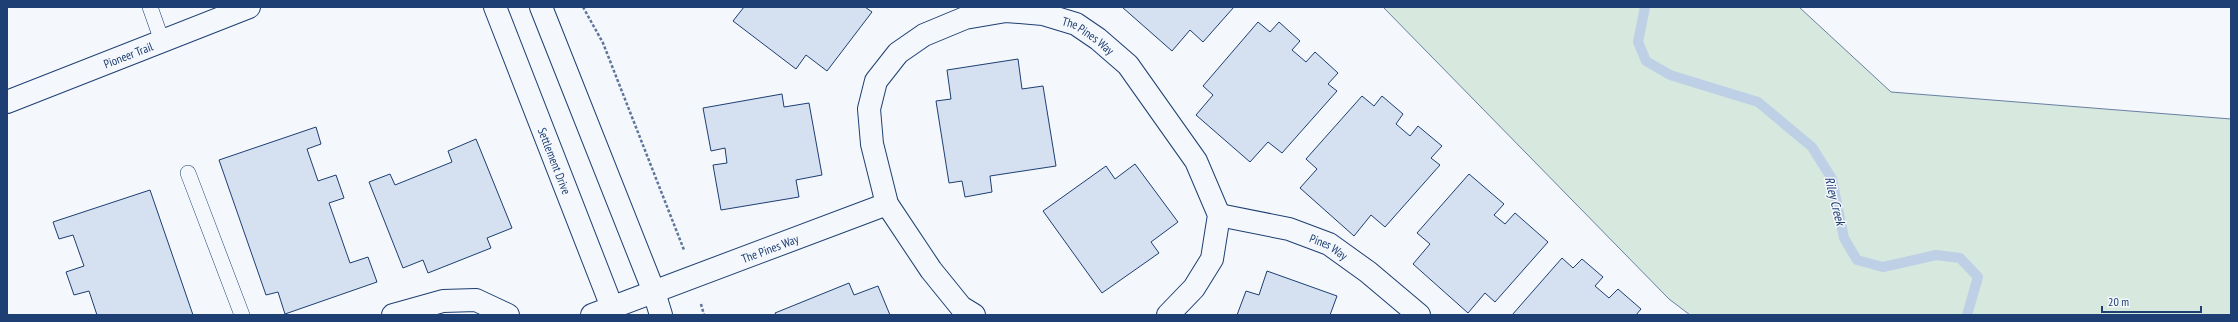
<svg xmlns="http://www.w3.org/2000/svg" width="2238" height="322" viewBox="0 0 2238 322" font-family="'PT Sans Narrow',sans-serif">
<style>
.green{fill:#d7e8df;stroke:#687fa3}
.lines{fill:none;stroke-linecap:round;stroke-linejoin:round}
.stream{stroke:#bed0e5;stroke-width:10}
.building{fill:#d5e0f0;stroke:#1d3f73}
.service-casing{stroke:#1d3f73;stroke-width:16}
.minor-casing{stroke:#1d3f73;stroke-width:24}
.secondary-casing{stroke:#1d3f73;stroke-width:24}
.path{stroke:#5e769c;stroke-width:2.5;stroke-dasharray:3 2;stroke-linecap:butt}
.service{stroke:#f4f7fb;stroke-width:15}
.minor{stroke:#f4f7fb;stroke-width:22}
.secondary{stroke:#f4f7fb;stroke-width:22}
.labels{text-anchor:middle;dominant-baseline:central;stroke-width:3;stroke-linejoin:round;paint-order:stroke}
.street-label{font-size:12px;fill:#1d3f73;stroke:#f4f7fb}
.water-label{font-size:13px;font-style:italic;fill:#1d3f73;stroke:#f4f7fb}
</style>
<rect width="100%" height="100%" fill="#f4f7fb"/>
<path class="green" d="M1383,7H1799L1891,92L2231,119V315H1690L1669,299Z"/>
<g class="lines">
<path class="stream" d="M1645,7L1638,42L1646,61L1670,75L1758,102L1812,147L1832,179L1844,238L1857,260L1883,267L1936,255L1960,258L1978,277L1967,315"/>
</g>
<path class="building" d="M744,7H865L872,12L827,71L806,55L796,69L733,21Z
M1122,7H1234L1203,42L1190,30L1172,51Z
M1258,22L1270,32L1279,22L1300,41L1292,50L1306,62L1315,52L1338,73L1328,84L1337,91L1282,153L1268,142L1250,162L1196,115L1213,95L1203,86Z
M1018,59L1022,89L1043,86L1056,166L990,176L992,192L965,197L962,181L949,183L936,101L951,99L947,70Z
M782,94L784,107L809,103L822,175L796,180L799,197L721,210L713,165L727,163L725,148L711,151L703,108Z
M1362,96L1374,106L1382,96L1403,114L1396,124L1410,136L1418,126L1442,146L1431,158L1440,165L1385,227L1371,215L1354,236L1300,188L1317,169L1306,159Z
M316,127L321,144L307,149L318,181L336,175L344,198L329,203L350,263L368,257L377,282L285,314L278,292L266,295L219,160Z
M476,139L512,228L487,238L491,248L428,273L423,260L403,268L369,182L390,174L395,185L452,162L448,151Z
M1135,164L1178,222L1151,242L1159,253L1102,293L1043,211L1106,166L1115,179Z
M1469,174L1504,204L1494,215L1505,224L1515,213L1548,242L1495,302L1485,293L1468,313L1413,264L1430,244L1417,233Z
M150,190L193,315H97L89,291L74,295L66,272L84,266L73,235L59,239L53,222Z
M1562,258L1573,268L1582,259L1603,277L1595,286L1609,298L1618,289L1641,309L1636,315H1512Z
M1267,271L1337,296L1330,315H1237L1246,291L1259,295Z
M849,283L854,295L878,286L890,315H776L775,313Z"/>
<g class="lines">
<g class="service-casing">
<path id="service" d="M150,7L162,41
M188,173L242,315"/>
</g>
<g class="minor-casing">
<g id="minor">
<path id="s1" d="M495,7L615,315"/>
<path d="M541,7L654,292L661,315"/>
<path id="s2" d="M1219,215L1289,229L1329,244L1368,272L1419,315"/>
<path d="M393,315L443,301L476,300L508,315"/>
<path id="s3" d="M592,315L887,204"/>
<path id="s4" d="M974,315L961,307L931,270L887,204L872,144L869,109L876,81L898,53L924,35L965,18L1006,11L1043,14L1076,24L1098,39L1128,65L1196,161L1219,215L1212,259L1194,288L1168,315"/>
</g>
</g>
<g class="secondary-casing">
<g id="secondary">
<path id="s5" d="M7,102L249,7"/>
</g>
</g>
<path class="path" d="M583,7L603,43L684,250
M701,304L704,315"/>
<use href="#service" class="service"/>
<use href="#minor" class="minor"/>
<use href="#secondary" class="secondary"/>
</g>
<g class="labels">
<g class="street-label">
<text stroke="none"><textPath href="#s4" startOffset="509">The Pines Way</textPath></text>
<text stroke="none"><textPath href="#s5" startOffset="130">Pioneer Trail</textPath></text>
<text stroke="none"><textPath href="#s1" startOffset="165">Settlement Drive</textPath></text>
<text stroke="none"><textPath href="#s2" startOffset="115">Pines Way</textPath></text>
<text stroke="none"><textPath href="#s3" startOffset="190">The Pines Way</textPath></text>
</g>
<g class="water-label">
<text transform="translate(1835 201) rotate(76)">Riley Creek</text>
</g>
</g>
<rect width="2238" height="322" fill="none" stroke="#1d3f73" stroke-width="16"/>
<path d="M2102 306v6h99v-6" fill="none" stroke="#1d3f73" stroke-width="2"/>
<text x="2108" y="306" font-size="12" fill="#1d3f73" stroke="#f4f7fb" stroke-width="3" paint-order="stroke">20 m</text>
</svg>
